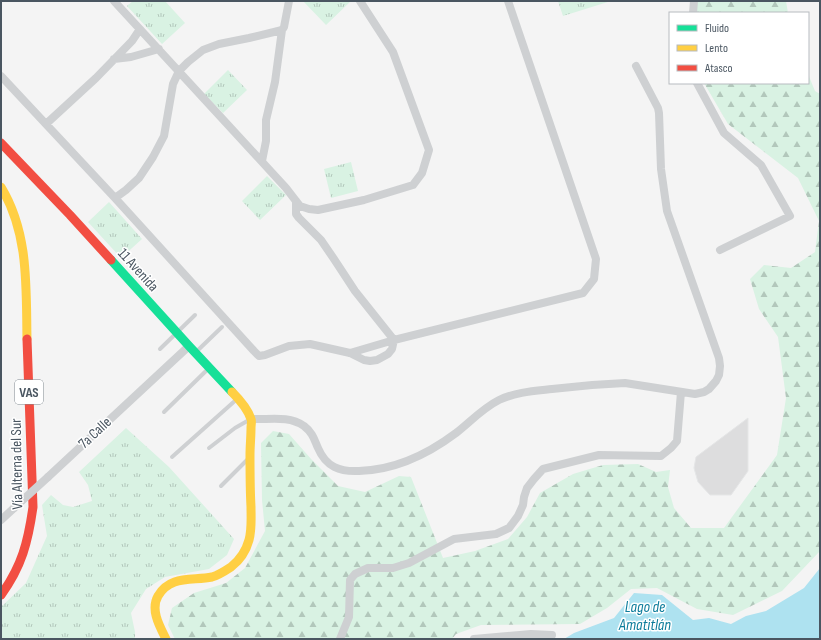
<svg xmlns="http://www.w3.org/2000/svg" width="821" height="640" viewBox="0 0 821 640" font-family="'Sofia Sans Condensed',sans-serif">
<style>
.grass{fill:url(#grass-tufts)}
.forest{fill:url(#forest-firs)}
.water{fill:#aee2f0}
.building{fill:#ddddde;stroke:#e5e6e7}
.lines{fill:none;stroke-linecap:round;stroke-linejoin:round}
.lane{stroke:#ced0d2;stroke-width:4}
.street{stroke:#ced0d2;stroke-width:8}
.fast{stroke:#16e098;stroke-width:9}
.slow{stroke:#ffcf43;stroke-width:9}
.jam{stroke:#f24e42;stroke-width:9}
.street-bridge{stroke:#ced0d2;stroke-width:8}
.labels{text-anchor:middle;dominant-baseline:central;stroke-width:3;stroke-linejoin:round;paint-order:stroke}
.shield{fill:#fff;stroke:#808990;stroke-width:1}
.shield-label{font-size:14px;font-weight:bold;fill:#4a5661}
.street-label{font-size:15px;fill:#4a5661;stroke:#fff}
.water-label{font-size:16px;font-style:italic;fill:#0c7c9b;stroke:#fff}
</style>
<defs>
<pattern id="grass-tufts" width="24" height="20" patternUnits="userSpaceOnUse"><rect width="24" height="20" fill="#d9f2e3"/><path d="M3 7l-1-3M5 7V3M7 7l1-3M15 17l-1-3M17 17v-4M19 17l1-3" fill="none" stroke="#b2c7bb"/></pattern>
<pattern id="forest-firs" width="22" height="20" patternUnits="userSpaceOnUse"><rect width="22" height="20" fill="#d9f2e3"/><path d="M5 1l3.5 6h-7zM16 11l3.5 6h-7z" fill="#b2c7bb"/></pattern>
</defs>
<rect width="100%" height="100%" fill="#f4f4f4"/>
<path class="grass" d="M133,1H165L185,23L162,44L127,6Z
M303,1H351L326,25Z
M558,1H611L563,16Z
M228,70L247,90L223,113L204,94Z
M351,162L358,191L331,198L324,169Z
M267,176L286,195L260,220L242,201Z
M109,202L142,239L121,258L88,222Z
M126,428L169,467L234,539L227,555L209,569L165,577L146,589L131,613L135,632V639H1V607L26,583L47,536L42,505L51,495L63,505L73,507L92,501L88,485L79,472Z"/>
<path class="forest" d="M692,1H786L788,13H692Z
M808,74L815,91L820,94V551L782,591L733,615L697,609L657,588L631,589L607,608L580,624L481,625L456,634L452,639H175L168,625L172,608L194,593L226,583L245,568L265,531L262,500L261,443L273,431L289,434L312,460L338,486L365,492L399,476L411,477L443,558L475,551L508,539L527,517L540,493L573,474L603,465L638,464L656,472L670,470L668,487L674,508L691,528H724L777,455L786,398L778,337L759,309L750,279L764,265L791,268L815,252L819,221L798,178L728,124L704,83H808Z"/>
<path class="water" d="M820,568V639H564L574,633L614,618L634,593L662,595L693,620L709,618L731,624L746,616L766,611L804,588Z"/>
<path class="building" d="M748,418V471L731,495H710L698,482L694,468L696,457Z"/>
<g class="lines">
<path class="lane" d="M160,349L195,315
M196,352L222,327
M164,412L209,368
M209,448L235,428L249,420
M172,457L237,399
M221,486L248,459"/>
<path class="street" d="M114,1L286,188L296,201L300,206L309,209L318,210L364,200L413,185L422,173L429,150L393,52L360,1
M693,13L694,1
M114,59L131,57L159,49
M1,76L115,198L254,351L259,356L265,355L289,346L310,344L350,353L364,360L370,361L377,360L388,354L392,349L394,340L583,293L594,279L596,259L508,1
M697,83L724,133L761,165L790,216L720,250
M46,124L96,78L132,41L140,29
M262,161L266,141V120L275,82L282,30
M115,198L126,190L139,178L153,157L164,136L173,84L179,71L188,62L203,50L219,44L249,38L282,30L284,27L289,1
M296,201V214L299,218L321,240L334,259L355,291L394,340L350,353
M251,419C269,420 288,415 304,426C313,433 314,439 318,448C326,467 340,472 359,471C395,470 428,454 456,433C470,422 483,408 499,400C516,392 534,391 552,389C576,386 600,384 625,383L695,394L704,392L709,389L716,381L719,375L720,366L719,358L667,211L661,169L659,113L658,108L636,66
M48,477L189,346
M1,520L14,508
M340,639L349,617L350,580L355,574L368,568H393L409,563L454,539L496,534L509,528L518,516L523,505L524,497L527,488L534,479L543,469L599,455L661,456L671,448L677,441L681,392
M474,639L531,634L552,635"/>
<path class="fast" d="M111,260L189,346L232,392"/>
<path class="slow" d="M1,187C29,233 26,287 27,339
M166,639C160,627 150,610 158,596C170,575 192,581 212,577C219,575 225,571 231,567C240,560 246,551 249,540C252,529 251,518 251,507C250,489 250,472 250,455C250,446 251,437 251,428C251,425 252,421 251,419C248,410 238,398 232,392"/>
<path class="jam" d="M1,143L70,215L111,260
M1,595C22,566 28,542 33,507L27,339"/>
<path class="street-bridge" d="M14,508L48,477"/>
</g>
<g class="labels">
<rect class="shield" x="15" y="380" width="28" height="24" rx="3"/>
<g class="shield-label">
<text x="29" y="392">VAS</text>
</g>
<g class="street-label">
<text transform="translate(138 270) rotate(48)">11 Avenida</text>
<text transform="translate(95 433) rotate(-43)">7a Calle</text>
<text transform="translate(17 464) rotate(-91)">Vía Alterna del Sur</text>
</g>
<g class="water-label">
<text x="645" y="607">Lago de<tspan x="645" dy="18">Amatitlán</tspan></text>
</g>
</g>
<rect width="821" height="640" fill="none" stroke="#4a5661" stroke-width="4"/>
<rect x="669" y="12" width="140" height="72" fill="#ffffff" stroke="#b7bbc0"/>
<rect x="677" y="25" width="20" height="6" fill="#16e098" stroke="#b7bbc0"/>
<text x="705" y="32" font-size="12" fill="#4a5661">Fluido</text>
<rect x="677" y="45" width="20" height="6" fill="#ffcf43" stroke="#b7bbc0"/>
<text x="705" y="52" font-size="12" fill="#4a5661">Lento</text>
<rect x="677" y="65" width="20" height="6" fill="#f24e42" stroke="#b7bbc0"/>
<text x="705" y="72" font-size="12" fill="#4a5661">Atasco</text>
</svg>
